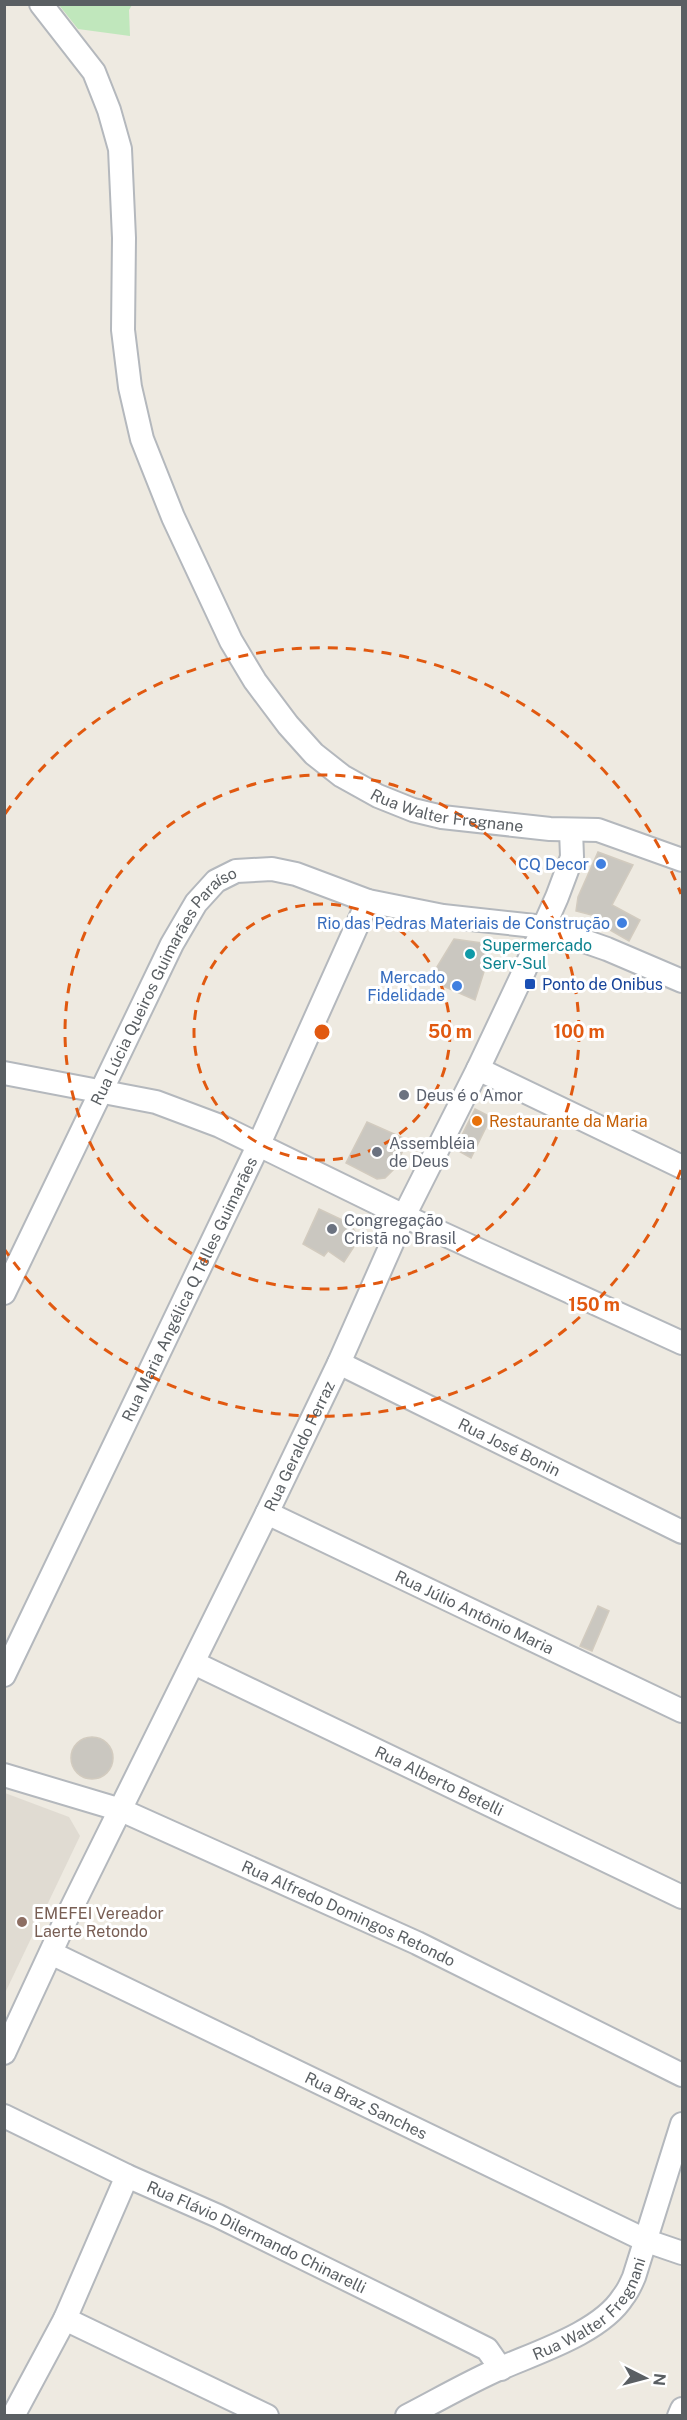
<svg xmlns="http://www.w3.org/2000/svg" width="687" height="2420" viewBox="0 0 687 2420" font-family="'Public Sans',sans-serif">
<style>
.education{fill:#e0dbd2}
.green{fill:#c0e7bc}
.building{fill:#cac7c0;stroke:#d2cbbf;stroke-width:1.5}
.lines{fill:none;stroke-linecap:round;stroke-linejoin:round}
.minor-casing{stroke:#b4b8bd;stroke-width:26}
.minor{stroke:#fff;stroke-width:22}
.ring{fill:none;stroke:#e15910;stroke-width:3;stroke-dasharray:10 8}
.shop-dot{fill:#3f7fe0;stroke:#fff;stroke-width:2}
.culture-dot{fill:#0f9aa8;stroke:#fff;stroke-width:2}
.transit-dot{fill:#1a4fb4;stroke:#fff;stroke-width:2}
.worship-dot{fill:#6b7280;stroke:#fff;stroke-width:2}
.food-dot{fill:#e8710a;stroke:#fff;stroke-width:2}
.education-dot{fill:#8d6e63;stroke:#fff;stroke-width:2}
.labels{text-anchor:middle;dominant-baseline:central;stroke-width:6;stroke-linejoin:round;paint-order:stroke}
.street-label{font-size:16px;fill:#5a5f63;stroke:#fff}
.shop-label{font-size:16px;fill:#366cbe;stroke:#fff;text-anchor:end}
.culture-label{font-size:16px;fill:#0d838f;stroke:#fff;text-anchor:start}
.transit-label{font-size:16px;fill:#164399;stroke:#fff;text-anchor:start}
.worship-label{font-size:16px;fill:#5b616d;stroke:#fff;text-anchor:start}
.food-label{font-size:16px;fill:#c56008;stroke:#fff;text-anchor:start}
.education-label{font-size:16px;fill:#785e54;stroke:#fff;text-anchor:start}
.centre{fill:#e15910;stroke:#fff;stroke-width:3}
.ring-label{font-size:18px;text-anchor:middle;font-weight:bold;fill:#e15910;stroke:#fff;stroke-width:6;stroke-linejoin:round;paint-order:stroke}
</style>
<rect width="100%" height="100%" fill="#eeeae1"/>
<path class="education" d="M5,1793L69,1817L80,1836L5,1993Z"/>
<path class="green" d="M59,5H132L129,10L130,36L78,29Z"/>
<path class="building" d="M598,852L633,865L612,905L640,920L629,941L603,926L607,919L576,911L578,897Z
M454,939L482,943L488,949L489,956L475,1000L429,980Z
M475,1109L491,1117L471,1158L455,1149Z
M367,1122L408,1140L394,1169L385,1178L377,1179L346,1163Z
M319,1209L351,1224L356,1234L355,1245L344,1262L328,1251L324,1256L303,1244Z
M598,1606L609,1611L592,1651L580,1646Z
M71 1758a21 21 0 1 1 42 0a21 21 0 1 1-42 0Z"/>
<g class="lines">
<g class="minor-casing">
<g id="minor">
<path id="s1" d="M41,4L94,72L109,110L120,149L124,238L123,330L130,387L142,439L173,517L231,641L255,681L288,725L314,754L342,776L378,796L413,810L442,817L550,829L598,830L682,860"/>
<path d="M478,1069L682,1167"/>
<path d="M4,1073L156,1102L220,1126L404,1216L682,1343"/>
<path id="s2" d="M4,1293L172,944L196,903L216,881L236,871L272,869L296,874L368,901L443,916L544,927L607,949L682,981"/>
<path id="s3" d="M339,1363L682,1532"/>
<path id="s4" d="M267,1513L682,1711"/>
<path id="s5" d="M194,1663L682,1897"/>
<path id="s6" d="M4,1675L259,1144L368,901"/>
<path id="s7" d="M4,1775L121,1810L417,1943L682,2075"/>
<path id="s8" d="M51,1953L647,2241L682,2253"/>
<path id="s9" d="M4,2053L69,1913L267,1513L339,1363L404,1216L478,1069L521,978L557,897L572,857L571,830"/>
<path id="s10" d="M4,2116L127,2176L218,2216L407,2309L487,2349L501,2369"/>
<path d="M65,2319L267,2416"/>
<path d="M13,2416L65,2319L127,2176"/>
<path id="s11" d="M407,2416C438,2400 469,2382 501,2368C538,2352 601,2332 623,2297C628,2291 631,2284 634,2277L682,2124"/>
<path d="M679,2416L682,2409"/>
</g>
</g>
<use href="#minor" class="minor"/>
</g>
<g class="ring">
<circle cx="322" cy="1032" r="128"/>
<circle cx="322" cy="1032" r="257"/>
<path d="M681 1170A385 385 0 0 1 5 1250M5 814A385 385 0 0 1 681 894"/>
</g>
<g class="shop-dot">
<circle cx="601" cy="864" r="6"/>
<circle cx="622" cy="923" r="6"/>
<circle cx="457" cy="986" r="6"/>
</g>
<circle class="culture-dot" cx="470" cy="954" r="6"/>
<rect class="transit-dot" x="524" y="978" width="12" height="12" rx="3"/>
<g class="worship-dot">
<circle cx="404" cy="1095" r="6"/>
<circle cx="377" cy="1152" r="6"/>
<circle cx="332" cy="1229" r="6"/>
</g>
<circle class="food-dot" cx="477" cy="1121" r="6"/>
<circle class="education-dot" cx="22" cy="1922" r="6"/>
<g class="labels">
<g class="street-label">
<text stroke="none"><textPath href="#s1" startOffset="969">Rua Walter Fregnane</textPath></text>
<text stroke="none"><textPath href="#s2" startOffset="348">Rua Lúcia Queiros Guimarães Paraíso</textPath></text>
<text stroke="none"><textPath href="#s6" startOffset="428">Rua Maria Angélica Q Telles Guimarães</textPath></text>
<text stroke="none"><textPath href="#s9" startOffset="675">Rua Geraldo Ferraz</textPath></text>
<text stroke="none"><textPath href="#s3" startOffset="190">Rua José Bonin</textPath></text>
<text stroke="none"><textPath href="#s4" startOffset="230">Rua Júlio Antônio Maria</textPath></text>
<text stroke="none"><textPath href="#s5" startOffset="272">Rua Alberto Betelli</textPath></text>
<text stroke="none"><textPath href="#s7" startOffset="372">Rua Alfredo Domingos Retondo</textPath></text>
<text stroke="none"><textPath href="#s8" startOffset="350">Rua Braz Sanches</textPath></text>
<text stroke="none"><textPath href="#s10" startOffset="280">Rua Flávio Dilermando Chinarelli</textPath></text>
<text stroke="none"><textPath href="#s11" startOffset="216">Rua Walter Fregnani</textPath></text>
</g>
<g class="shop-label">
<text x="589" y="864">CQ Decor</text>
<text x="610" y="923">Rio das Pedras Materiais de Construção</text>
<text x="445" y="977">Mercado<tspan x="445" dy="18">Fidelidade</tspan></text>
</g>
<g class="culture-label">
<text x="482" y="945">Supermercado<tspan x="482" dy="18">Serv-Sul</tspan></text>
</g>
<g class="transit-label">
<text x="542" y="984">Ponto de Onibus</text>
</g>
<g class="worship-label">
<text x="416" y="1095">Deus é o Amor</text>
<text x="389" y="1143">Assembléia<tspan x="389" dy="18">de Deus</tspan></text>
<text x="344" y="1220">Congregação<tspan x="344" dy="18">Cristã no Brasil</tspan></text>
</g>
<g class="food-label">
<text x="489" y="1121">Restaurante da Maria</text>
</g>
<g class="education-label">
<text x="34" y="1913">EMEFEI Vereador<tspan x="34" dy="18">Laerte Retondo</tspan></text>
</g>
</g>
<circle cx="322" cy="1032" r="9" class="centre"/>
<g class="ring-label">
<text x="450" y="1038">50 m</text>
<text x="579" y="1038">100 m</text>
<text x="594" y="1311">150 m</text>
</g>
<rect width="687" height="2420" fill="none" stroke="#5a5f63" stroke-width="12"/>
<g transform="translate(645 2378) rotate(96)" stroke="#ffffff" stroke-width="4.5" paint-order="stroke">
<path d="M0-4.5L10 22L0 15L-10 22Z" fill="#5a5f63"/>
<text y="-9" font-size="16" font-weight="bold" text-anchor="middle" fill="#5a5f63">N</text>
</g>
</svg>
